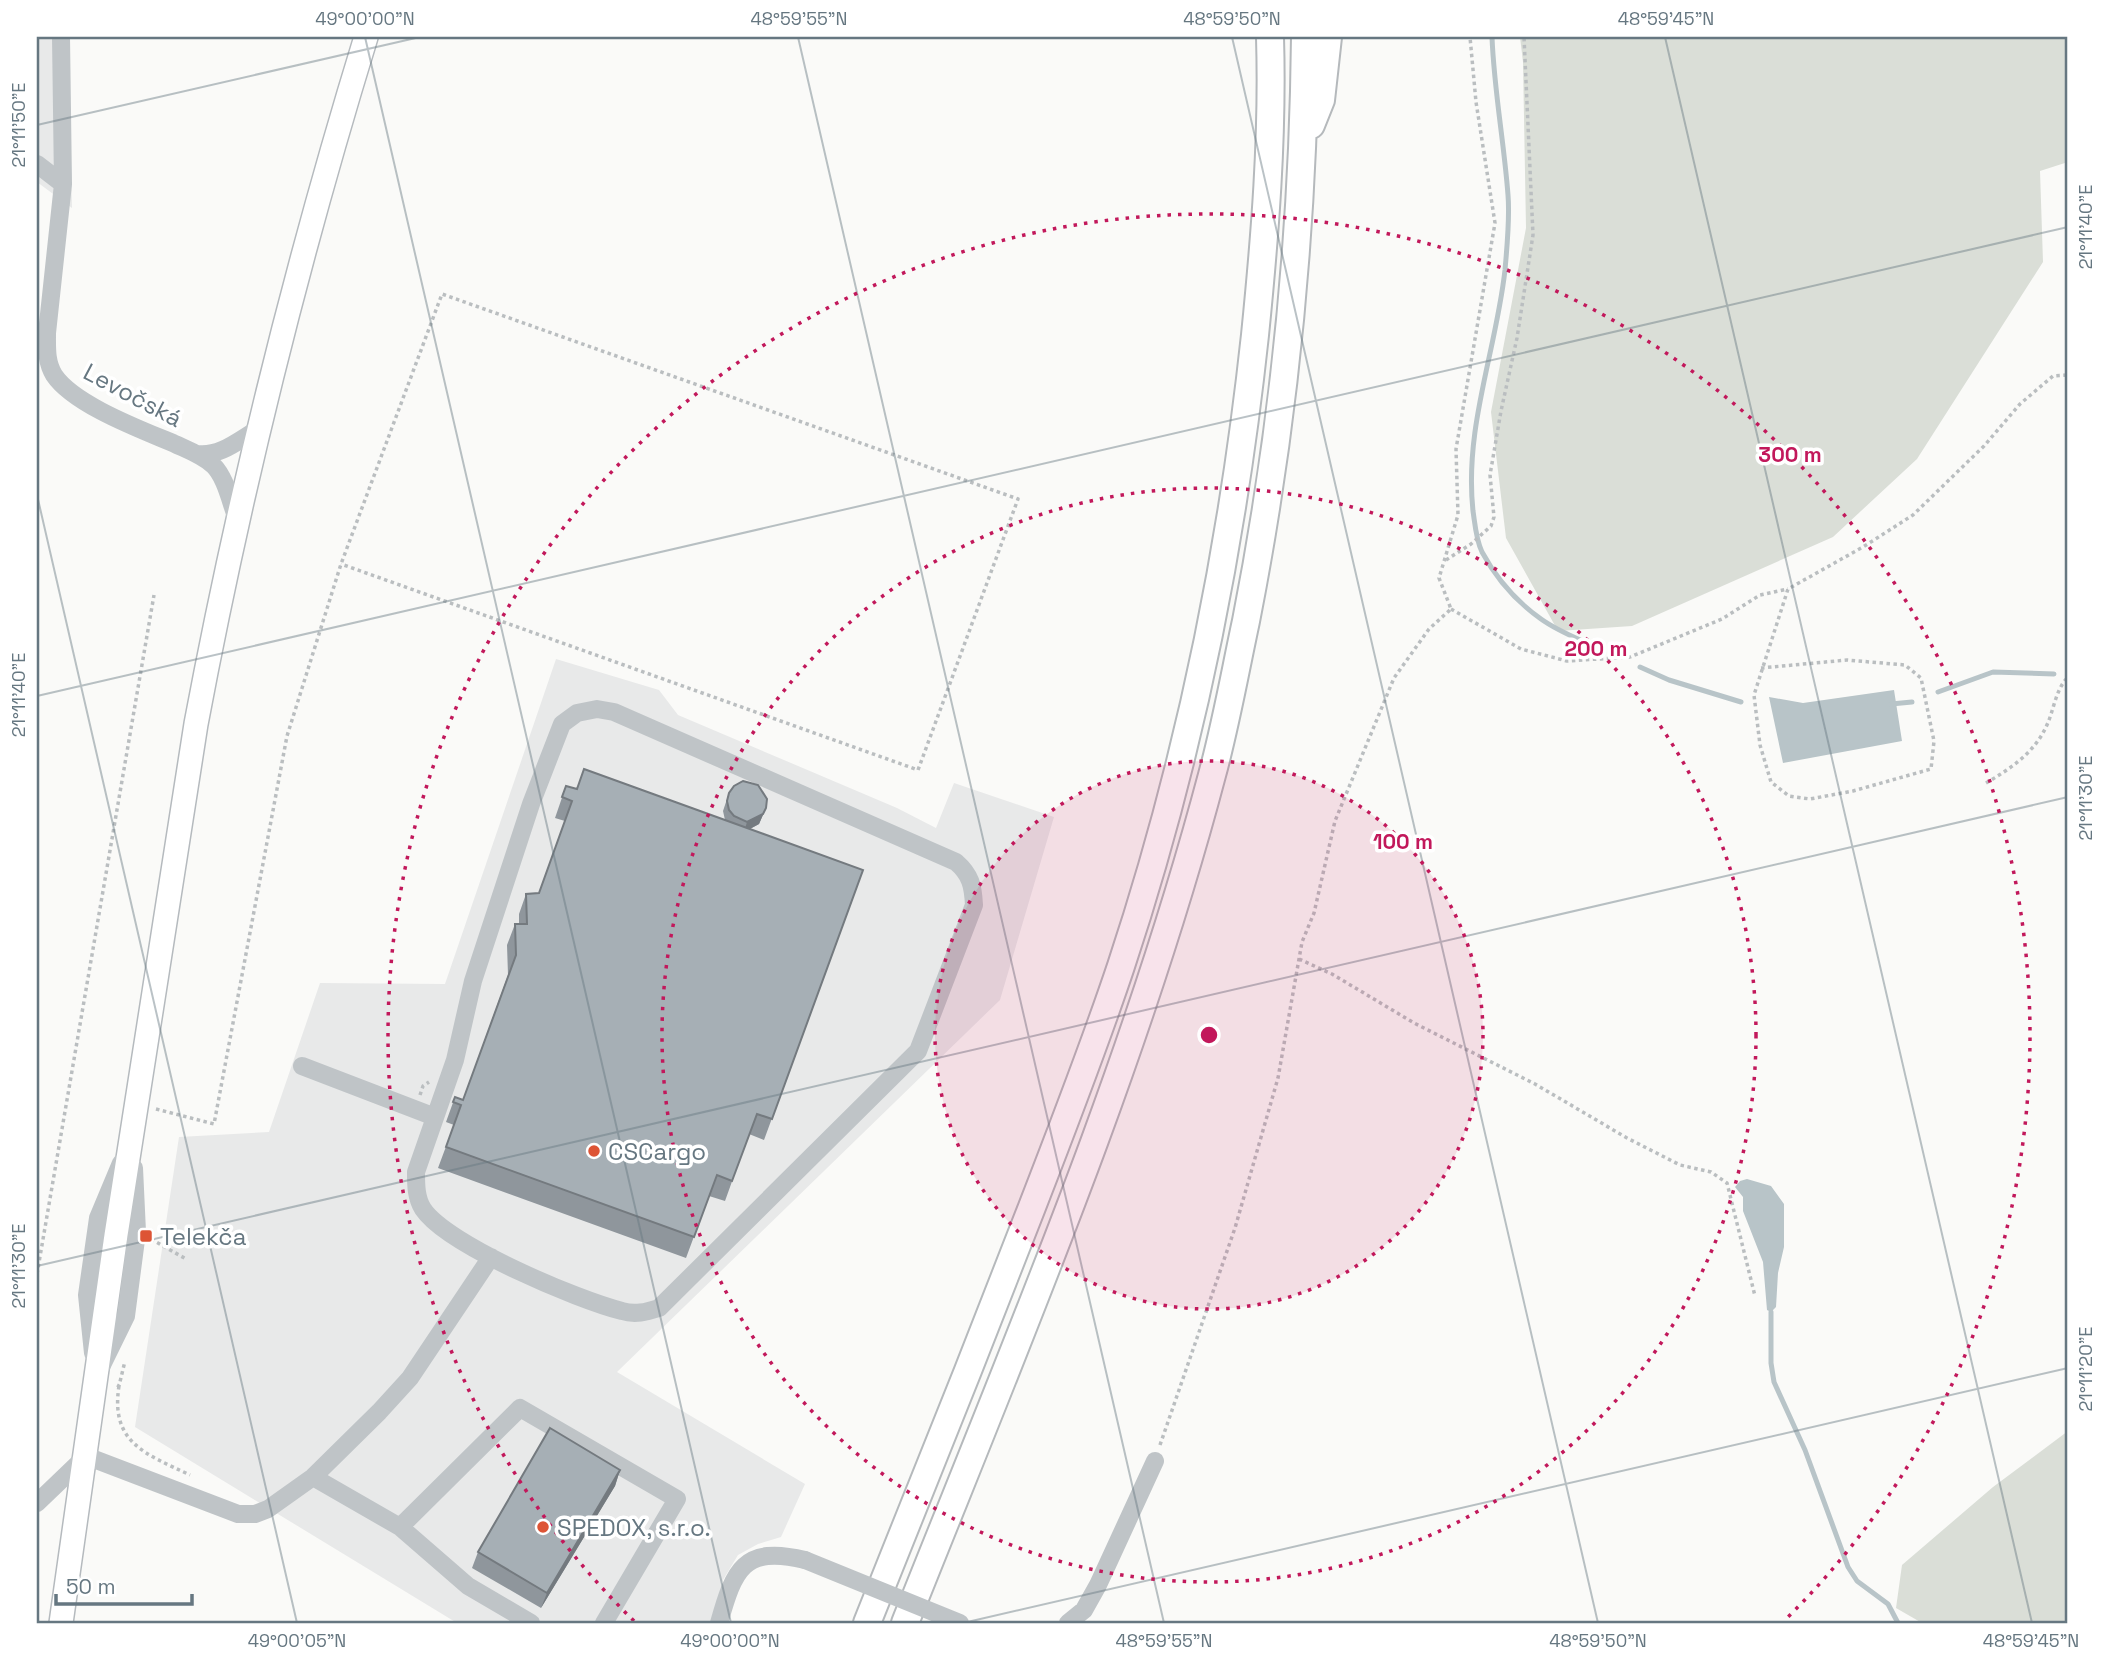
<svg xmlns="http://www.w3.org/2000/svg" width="2105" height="1660" viewBox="0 0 2105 1660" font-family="'Space Grotesk',sans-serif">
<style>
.built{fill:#e8e9e9}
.green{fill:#daded7}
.water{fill:#b8c4c8}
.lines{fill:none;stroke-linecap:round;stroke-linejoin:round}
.stream{stroke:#b8c4c8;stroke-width:5}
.major-casing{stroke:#b5babe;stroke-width:26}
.highway-casing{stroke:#b5b9bc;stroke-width:30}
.path{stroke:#babec0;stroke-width:3.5;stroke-dasharray:3.5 3.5;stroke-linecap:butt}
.minor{stroke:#bfc4c7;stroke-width:18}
.major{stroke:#fff;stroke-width:23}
.highway{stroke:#fff;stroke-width:26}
.minor-bridge{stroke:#bfc4c7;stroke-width:18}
.wall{fill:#8f969c}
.shaded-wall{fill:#747a7f}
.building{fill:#a6afb5;stroke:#747a7f;stroke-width:2}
.ticks{fill:none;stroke:#667781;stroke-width:2;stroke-opacity:0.45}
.ring{fill:none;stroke:#c2185b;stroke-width:3.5;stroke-dasharray:3.5 7}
.poi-dot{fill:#dd5435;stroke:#fff;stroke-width:2.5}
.labels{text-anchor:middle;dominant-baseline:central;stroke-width:7;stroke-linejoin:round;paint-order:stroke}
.street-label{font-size:24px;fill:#667781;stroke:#fff}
.poi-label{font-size:24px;fill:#667781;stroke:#fff;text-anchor:start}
.centre{fill:#c2185b;stroke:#fff;stroke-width:3.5}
.ring-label{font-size:21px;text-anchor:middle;font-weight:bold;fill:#c2185b;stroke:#fff;stroke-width:7;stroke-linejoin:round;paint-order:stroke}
.neatline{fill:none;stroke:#667781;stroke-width:2.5}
.ticks-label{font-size:18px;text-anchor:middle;fill:#667781}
</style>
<rect width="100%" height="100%" fill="#fafaf8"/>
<path class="built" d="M37,37H68L72,208L37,182Z
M556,659L659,690L678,715L897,808L936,828L954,783L1054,817L1000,1000L617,1372L805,1484L781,1537L758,1544L738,1555L723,1580L712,1623H457L135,1427L179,1137L269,1132L320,983L445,984Z"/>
<path class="green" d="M1520,37H2068V162L2040,171L2043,262L1917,459L1833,537L1632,626L1558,631L1506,538L1491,412L1526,228L1523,62Z
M2068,1431V1623H1922L1896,1608L1902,1565L1993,1487Z"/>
<path class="water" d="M1894,690L1902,741L1783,763L1769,697L1803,703Z
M1747,1179L1771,1186L1784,1204V1247L1778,1273L1776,1307L1771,1312L1767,1310L1763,1262L1743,1211V1197L1735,1187L1740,1181Z"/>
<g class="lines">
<path class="stream" d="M1492,37C1494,90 1504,142 1508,195C1510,219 1507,246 1505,270C1496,351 1464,428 1473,511C1475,524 1476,540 1482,552C1496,578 1517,602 1541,619C1559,632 1579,639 1598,648
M1640,667L1669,680L1741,702
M1938,692L1993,672L2054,674
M1891,704L1912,702
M1771,1312V1363L1774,1382L1805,1450L1848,1567L1857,1581L1888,1604L1898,1623"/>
<g class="major-casing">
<path id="major" d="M61,1623L116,1235L196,724C240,490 296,265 366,37"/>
</g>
<g class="highway-casing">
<path id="highway" d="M1311,125L1321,100L1328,37
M867,1623C923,1485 978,1346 1032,1207C1063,1127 1094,1047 1121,966C1189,761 1232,549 1255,335C1265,236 1273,136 1270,37
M905,1623C1016,1344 1135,1066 1212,775C1226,724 1235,672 1246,621C1284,428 1303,233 1305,37"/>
</g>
<path class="path" d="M1446,560L1471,544L1491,526L1494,517L1490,475L1501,411L1517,338L1533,235L1524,37
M1451,609L1521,649L1567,661L1630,657L1722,619L1760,595L1788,589
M1761,668L1847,660L1905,665L1921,678L1934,741L1931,769L1853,791L1810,799L1789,796L1771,782L1760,745L1754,695L1788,589L1863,547L1913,515L1984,446L2020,404L2053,376L2068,375
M1986,783C2010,769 2034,753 2046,727C2054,711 2055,690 2068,677
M1299,959L1332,974L1414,1023L1535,1084L1627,1138L1680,1165L1711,1172L1727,1183L1755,1296
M420,1095L423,1086L429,1082
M156,1109L214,1124L287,736L341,564L442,294L1018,499L918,770L341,564
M151,1239L186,1259
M37,1274L154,595
M117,1385L119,1386L125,1361
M119,1386C110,1443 146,1454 190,1475
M1160,1445L1235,1228L1278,1078L1302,942L1314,913L1335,821L1394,678L1429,629L1451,609L1439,578L1458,515L1456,449L1495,223L1476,102L1470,37"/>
<path class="minor" d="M61,37L63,184L47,333C47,348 46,362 54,375C74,405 142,430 175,444C188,450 202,455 213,465C226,478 230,501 237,519
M37,164L63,184
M197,454C220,457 239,440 258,429
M597,709L614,712L956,862C971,875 973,886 974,905L918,1051L659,1308C646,1312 635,1315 622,1311C578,1300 447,1245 423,1209C416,1198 416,1185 416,1172L455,1060L473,981L531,804L562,724L577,713Z
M302,1066L435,1117
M93,1353L87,1295L98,1218L121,1163
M102,1365L126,1316L137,1232L134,1168
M313,1477L400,1527L468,1586L531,1623
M37,1503L86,1456L238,1514H255L268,1509L313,1477L379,1412L410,1378L491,1257
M400,1527L520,1408L677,1499L604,1623
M719,1623C734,1570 743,1545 805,1560
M1068,1623L1084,1610L1098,1585L1155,1461"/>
<use href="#major" class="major"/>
<use href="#highway" class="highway"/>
<path class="minor-bridge" d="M805,1560L960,1623"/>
</g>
<path class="wall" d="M566,786L577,789L725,820L723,811L729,793L766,808L759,824L750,829L863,870L764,1140L749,1134L725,1201L709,1196L686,1258L438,1168L454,1125L446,1122L455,1097L463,1100L508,975L507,945L515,924H519V914L526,894L539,893L565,821L555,818Z
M620,1470L615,1486L541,1608L472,1568L478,1552Z"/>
<path class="shaded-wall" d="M766,808L759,824L744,832L747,822Z
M620,1470L615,1486L541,1608L547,1593Z"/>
<path class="building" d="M584,769L863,870L772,1119L757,1114L732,1181L717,1175L694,1237L446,1147L461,1105L453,1102L455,1097L463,1100L516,955L515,924H527L526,894L539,893L572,801L562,797L566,786L577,789Z
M743,781L758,785L767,799L766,808L763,814L747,822L734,816L729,810L727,801L729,793L734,786Z
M550,1428L620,1470L547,1593L478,1552Z"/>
<path class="ticks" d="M365,37L731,1623M798,37L1164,1623M1232,37L1598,1623M1665,37L2032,1623M37,125L420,37M37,495L297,1623M37,696L2068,227M37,1266L2068,797M963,1623L2068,1368"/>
<circle cx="1209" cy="1035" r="274" fill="#c2185b" fill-opacity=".12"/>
<g class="ring">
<circle cx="1209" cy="1035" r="274"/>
<circle cx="1209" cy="1035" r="547"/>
<path d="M634 1621A821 821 0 1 1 1784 1621"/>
</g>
<g class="poi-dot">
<circle cx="594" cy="1151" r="7"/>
<rect x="139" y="1229" width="14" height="14" rx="3.5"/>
<circle cx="543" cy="1527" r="7"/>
</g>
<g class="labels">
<g class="street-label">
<text transform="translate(133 395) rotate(28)">Levočská</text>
</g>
<g class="poi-label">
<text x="608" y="1151">CSCargo</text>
<text x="160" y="1236">Telekča</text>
<text x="557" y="1527">SPEDOX, s.r.o.</text>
</g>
</g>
<circle cx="1209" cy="1035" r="10" class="centre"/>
<g class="ring-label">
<text x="1790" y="462">300 m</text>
<text x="1596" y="656">200 m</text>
<text x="1403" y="849">100 m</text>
</g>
<rect width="2105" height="1660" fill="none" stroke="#ffffff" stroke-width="77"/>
<path d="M56 1594v10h136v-10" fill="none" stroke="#667781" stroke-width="3.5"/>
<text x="66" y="1594" font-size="21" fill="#667781" stroke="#ffffff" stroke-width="5" paint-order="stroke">50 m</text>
<rect x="38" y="38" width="2028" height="1584" class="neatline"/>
<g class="ticks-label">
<text x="365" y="25">49°00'00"N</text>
<text x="799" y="25">48°59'55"N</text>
<text x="1232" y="25">48°59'50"N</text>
<text x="1666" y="25">48°59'45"N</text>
<text transform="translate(19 125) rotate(-90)" y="6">21°11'50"E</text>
<text transform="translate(2086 227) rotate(-90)" y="6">21°11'40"E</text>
<text transform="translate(19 695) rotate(-90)" y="6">21°11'40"E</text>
<text transform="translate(2086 798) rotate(-90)" y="6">21°11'30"E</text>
<text transform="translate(19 1266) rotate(-90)" y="6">21°11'30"E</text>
<text transform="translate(2086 1369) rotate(-90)" y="6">21°11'20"E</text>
<text x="297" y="1647">49°00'05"N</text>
<text x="730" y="1647">49°00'00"N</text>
<text x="1164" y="1647">48°59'55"N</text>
<text x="1598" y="1647">48°59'50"N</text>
<text x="2031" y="1647">48°59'45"N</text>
</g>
</svg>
